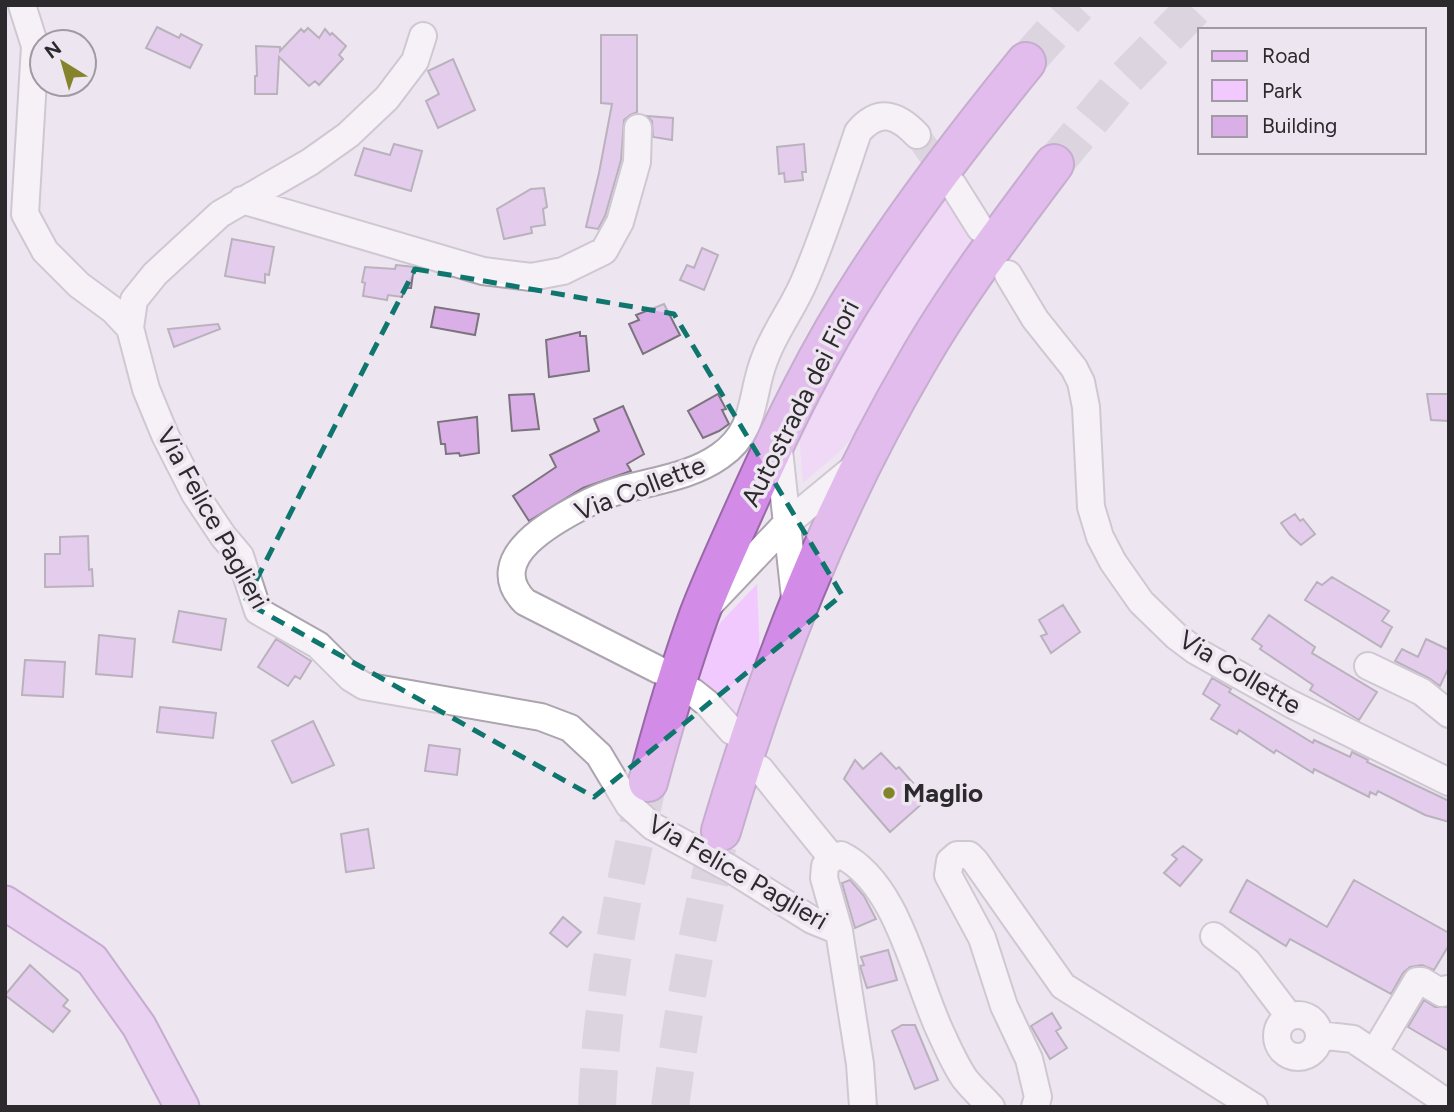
<svg xmlns="http://www.w3.org/2000/svg" width="1454" height="1112" viewBox="0 0 1454 1112" font-family="Figtree,sans-serif">
<style>
.green{fill:#f2c9fe}
.building{fill:#daaee7;stroke:#7b747d;stroke-width:2}
.lines{fill:none;stroke-linecap:round;stroke-linejoin:round}
.minor-tunnel{stroke:#c7c0c9;stroke-width:26;stroke-dasharray:26 13;stroke-linecap:butt}
.highway-tunnel{stroke:#c7c0c9;stroke-width:38;stroke-dasharray:38 19;stroke-linecap:butt}
.minor-casing{stroke:#aca4ae;stroke-width:30}
.major-casing{stroke:#9869a6;stroke-width:37}
.highway-casing{stroke:#9869a6;stroke-width:42}
.minor{stroke:#fff;stroke-width:26}
.major{stroke:#e4b9f1;stroke-width:33}
.highway{stroke:#d28be7;stroke-width:38}
.marked{fill:none;stroke:#0f766e;stroke-width:5;stroke-dasharray:14 9;stroke-linejoin:round}
.poi-dot{fill:#85842d;stroke:#ede5f0;stroke-width:2.5}
.labels{text-anchor:middle;dominant-baseline:central;stroke-width:7;stroke-linejoin:round;paint-order:stroke}
.street-label{font-size:26px;fill:#2d2a2d;stroke:#ede5f0}
.poi-label{font-size:26px;font-weight:bold;fill:#2d2a2d;stroke:#ede5f0;text-anchor:start}
</style>
<rect width="100%" height="100%" fill="#ede5f0"/>
<path class="green" d="M942,189L976,245L858,431L839,452L803,483L799,433L804,414Z
M757,584L760,657L740,721L717,695L692,677L709,639L721,622Z"/>
<path class="building" d="M157,27L179,38L181,34L202,45L190,68L146,48Z
M308,28L319,38L325,29L330,35L332,33L346,46L339,55L343,59L319,85L315,81L309,86L279,57L277,94H255V76H257L256,46L280,47V51L301,29L304,32Z
M601,35H637V112L630,115L624,120L621,160L605,216L598,229L586,227L599,173L612,104L601,103Z
M453,59L475,110L438,128L426,101L439,94L428,71Z
M647,116L673,118L672,140L653,137L652,121Z
M394,144L422,151L411,191L355,175L364,148L390,155Z
M804,144L806,172H802L803,180L785,182L784,173L779,174L777,147Z
M544,188L547,207L543,209L545,225L531,227L532,233L504,239L497,209L531,189Z
M232,239L274,247L269,275L265,274V283L225,276Z
M702,248L718,255L704,290L680,280L687,265L694,268Z
M396,265L414,267L411,288H405L402,297L388,295L387,300L363,296L365,283L362,282L365,267L395,269Z
M664,304L680,335L643,354L629,324L639,320L636,315Z
M435,307L479,314L475,335L431,327Z
M218,324L220,329L174,347L168,329Z
M580,332V336H586L589,371L549,377L546,340Z
M534,394L539,429L512,431L509,395Z
M718,394L726,409L722,410L729,424L719,431L703,438L688,411Z
M1427,394H1449V421L1431,420Z
M623,406L644,454L627,464L631,471L583,488L529,521L513,496L556,467L550,455L599,431L594,419Z
M477,417L479,453L460,456L459,453L446,454L445,444H441L438,422Z
M1295,514L1300,521L1303,519L1315,534L1301,545L1290,535L1281,523Z
M88,536L89,570L92,569L93,586L45,587V554H60V537Z
M1332,577L1389,611L1382,621L1392,627L1381,647L1305,600L1317,582L1322,585Z
M1063,605L1080,632L1051,653L1041,636L1047,634L1039,620Z
M179,611L226,619L221,650L173,642Z
M1269,615L1315,647L1312,653L1377,692L1359,720L1310,690L1313,685L1260,649L1262,646L1252,639Z
M99,635L135,639L132,677L96,674Z
M276,639L311,661L300,679L295,676L288,686L258,667Z
M1426,639L1449,650V667L1440,686L1429,678L1395,661L1402,649L1418,657Z
M25,660L65,662L63,697L22,695Z
M1212,678L1231,689L1229,692L1313,743L1314,740L1350,757L1352,752L1368,760L1367,762L1449,801V822L1425,815L1378,791L1376,795L1370,792L1369,797L1314,769L1313,773L1276,750L1274,753L1239,730L1237,734L1211,719L1220,705L1203,694Z
M160,707L216,713L213,738L157,732Z
M313,721L334,765L292,783L272,741Z
M429,745L460,749L457,775L425,771Z
M881,753L896,769L899,767L913,783L910,786L924,802L890,832L844,779L855,760L863,769Z
M368,829L374,868L346,872L341,834Z
M1183,846L1202,860L1180,886L1164,873L1177,859L1172,855Z
M850,880L864,896L876,919L855,928L842,883Z
M1247,880L1327,927L1354,880L1449,933V945L1434,970L1422,965L1410,967L1403,973L1391,994L1290,939L1286,946L1230,912Z
M563,917L581,932L567,947L550,933Z
M888,950L897,980L867,988L860,966L864,965L861,957Z
M30,965L68,1000L63,1006L70,1011L53,1032L5,995Z
M1424,1000L1435,1007H1449V1051L1408,1027Z
M1052,1013L1061,1028L1056,1031L1067,1048L1050,1059L1031,1026Z
M902,1025H915L938,1080L915,1089L892,1031Z"/>
<g class="lines">
<path class="minor-tunnel" d="M917,135L951,182"/>
<path class="highway-tunnel" d="M1026,62L1077,5
M1054,164L1125,79L1197,5
M597,1107C601,997 623,889 648,782
M670,1107C682,1014 699,923 721,831"/>
<g class="minor-casing">
<path id="minor" d="M22,5L35,46L25,214L45,251L79,285L113,310L130,328L146,389L165,435L195,494L223,536L240,556L258,611L318,645L351,678L364,686L541,717L570,728L599,755L629,805L652,826L729,868L812,920L839,931
M953,185L980,228
M242,200L483,271L531,277L563,271L604,251L620,222L637,162L638,128
M1008,274L1035,319L1074,368L1081,382L1086,407L1091,507L1100,537L1113,562L1141,602L1176,636L1196,651L1291,704L1449,782
M130,328L134,300L155,274L220,214L310,162L348,135L387,98L415,61L423,36
M778,441L796,607
M710,604L786,524L855,467
M1368,666L1422,692L1449,714
M659,670L525,602C481,558 556,519 590,502C631,481 682,483 720,456C758,430 750,394 765,358C775,331 793,308 804,282C825,234 841,182 858,132C879,107 898,115 917,135
M693,692L708,704L732,731
M760,769L832,858
M832,858L841,855C897,882 915,977 940,1031C947,1046 955,1065 965,1079C973,1089 982,1097 991,1107
M832,858L825,866L824,878L839,931L860,1064L863,1107
M1214,936L1248,962L1289,1016
M1277 1036a21 21 0 1 1 42 0a21 21 0 1 1-42 0Z
M1319,1035L1353,1039L1449,1104
M1374,1053L1417,981H1422L1442,993L1447,989
M1035,1107L1038,1097L1029,1059L1004,1006L982,938L948,875L950,861L957,855H969L975,861L1063,986L1254,1107"/>
</g>
<g class="major-casing">
<path id="major" d="M5,903L92,960L139,1026L182,1107"/>
</g>
<g class="highway-casing">
<path id="highway" d="M648,782C663,726 679,670 699,615C713,578 731,540 747,504C782,426 819,350 865,279C914,203 969,132 1026,62
M721,831C770,666 829,513 916,364C956,294 1006,228 1054,164"/>
</g>
<use href="#minor" class="minor"/>
<use href="#major" class="major"/>
<use href="#highway" class="highway"/>
</g>
<path d="M0 0H1454V1112H0ZM415,269L674,314L842,595L594,797L245,602Z" fill="#ede5f0" fill-opacity=".55" fill-rule="evenodd"/>
<path class="marked" d="M415,269L674,314L842,595L594,797L245,602Z"/>
<circle class="poi-dot" cx="889" cy="793" r="7"/>
<g class="labels">
<g class="street-label">
<text transform="translate(800 403) rotate(-63)">Autostrada dei Fiori</text>
<text transform="translate(640 488) rotate(-21)">Via Collette</text>
<text transform="translate(213 518) rotate(61)">Via Felice Paglieri</text>
<text transform="translate(1240 672) rotate(31)">Via Collette</text>
<text transform="translate(738 872) rotate(30)">Via Felice Paglieri</text>
</g>
<g class="poi-label">
<text x="903" y="793">Maglio</text>
</g>
</g>
<rect width="1454" height="1112" fill="none" stroke="#2d2a2d" stroke-width="14"/>
<rect x="1198" y="28" width="228" height="126" fill="#ede5f0" stroke="#a09aa2" stroke-width="2"/>
<rect x="1212" y="51" width="35" height="10" fill="#e4b9f1" stroke="#a09aa2" stroke-width="2"/>
<text x="1262" y="63" font-size="21" fill="#2d2a2d">Road</text>
<rect x="1212" y="80" width="35" height="21" fill="#f2c9fe" stroke="#a09aa2" stroke-width="2"/>
<text x="1262" y="98" font-size="21" fill="#2d2a2d">Park</text>
<rect x="1212" y="116" width="35" height="21" fill="#daaee7" stroke="#a09aa2" stroke-width="2"/>
<text x="1262" y="133" font-size="21" fill="#2d2a2d">Building</text>
<g transform="translate(63 63) rotate(323)"><circle r="33" fill="#ede5f0" stroke="#a09aa2" stroke-width="2"/>
<path d="M0-5L12 26L0 18L-12 26Z" fill="#85842d"/>
<text y="-10" font-size="19" font-weight="bold" text-anchor="middle" fill="#2d2a2d">N</text>
</g>
</svg>
